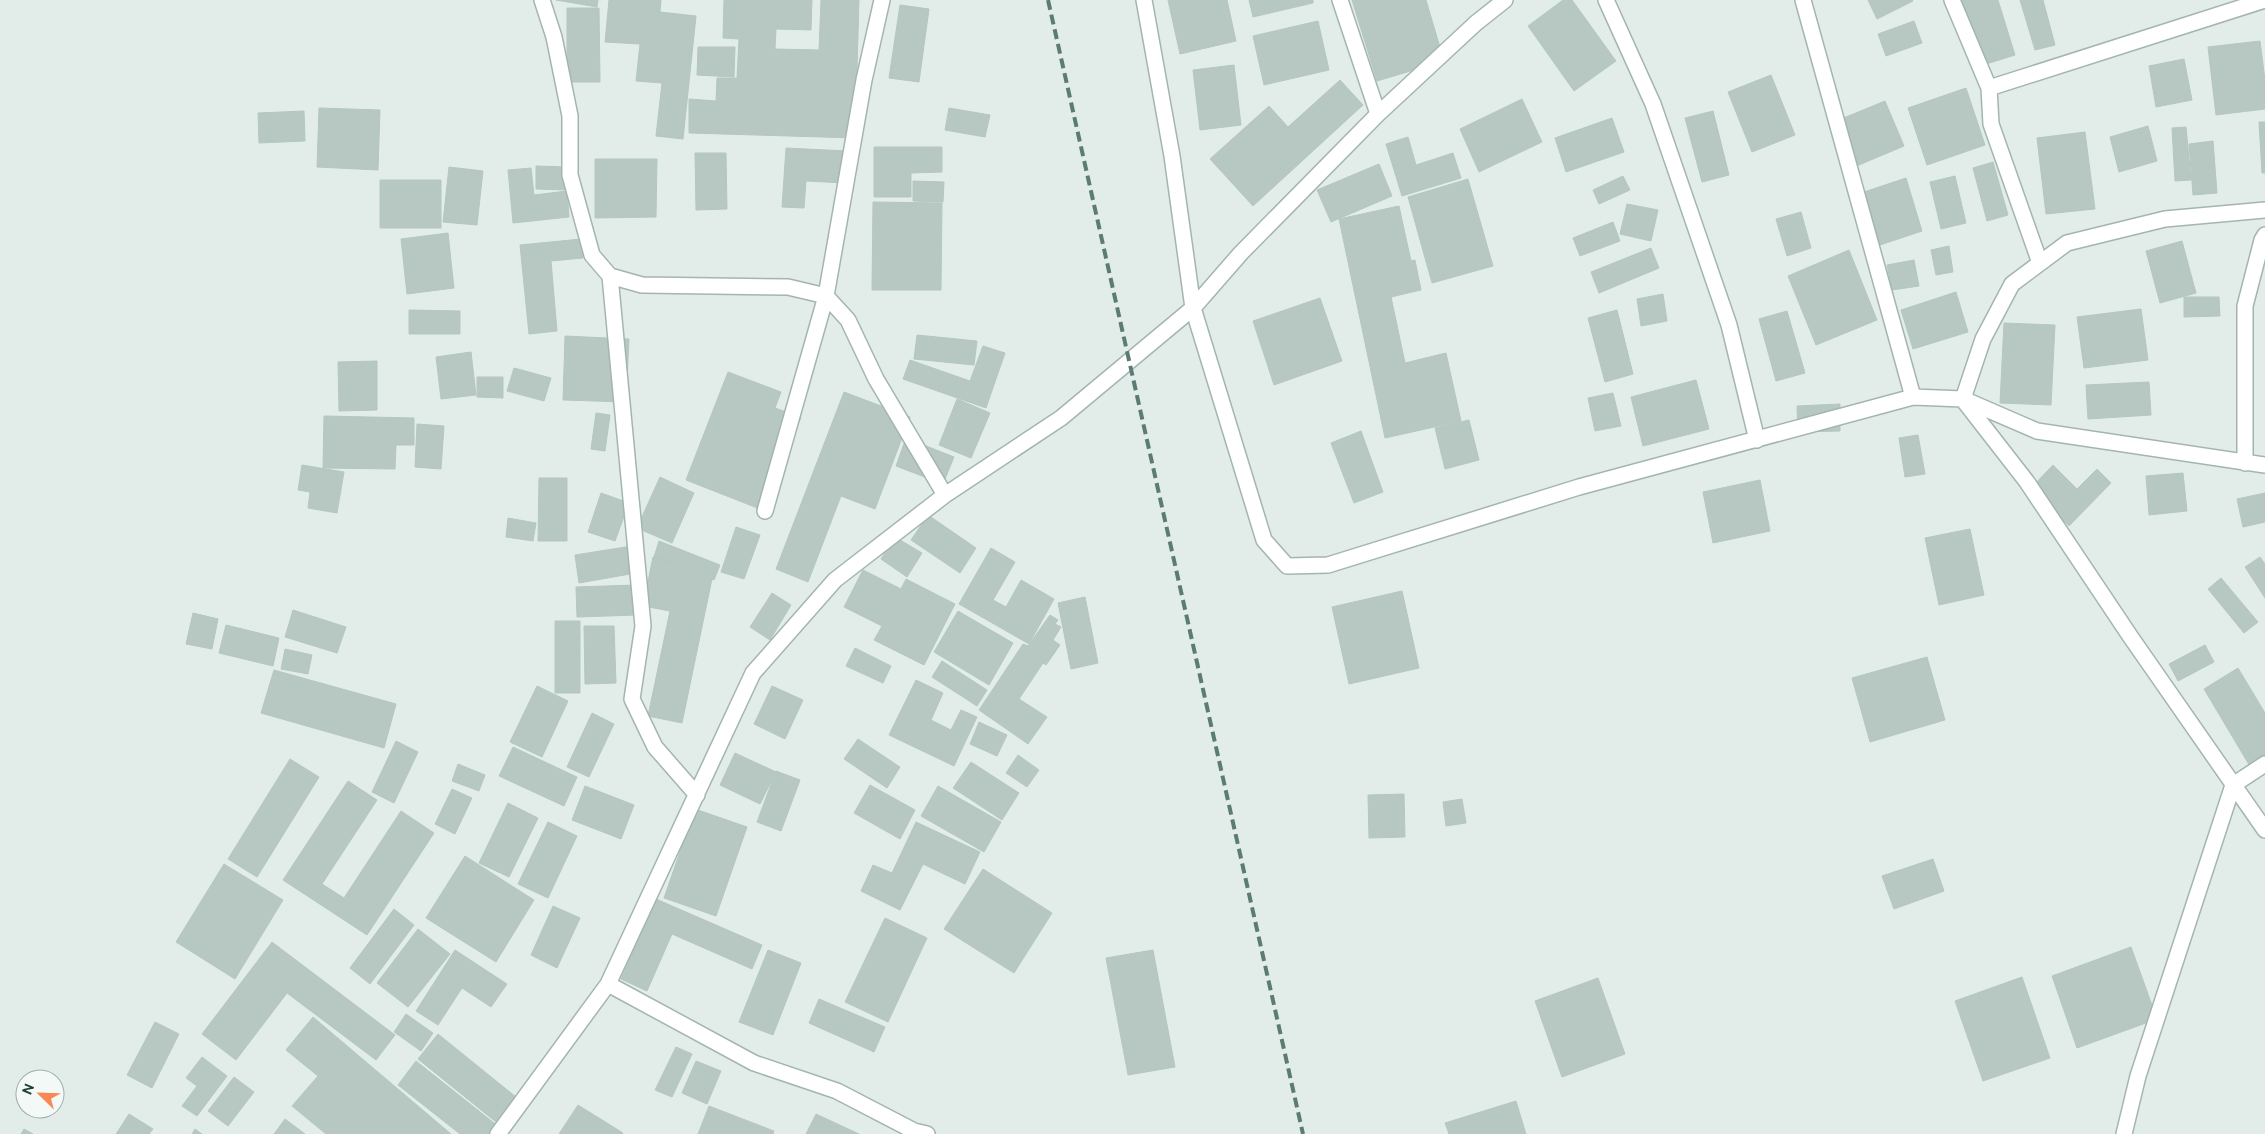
<svg xmlns="http://www.w3.org/2000/svg" width="2265" height="1134" viewBox="0 0 2265 1134" font-family="Ubuntu,sans-serif">
<style>
.building{fill:#b7c8c2;stroke:#b4c7c1}
.lines{fill:none;stroke-linecap:round;stroke-linejoin:round}
.street-casing{stroke:#a4b5b1;stroke-width:18}
.street{stroke:#fff;stroke-width:15}
.rail{stroke:#5c7b75;stroke-width:4;stroke-dasharray:10 5;stroke-linecap:butt}
</style>
<rect width="100%" height="100%" fill="#e2ede9"/>
<path class="building" d="M556,0H598L597,7Z
M609,0H661L660,12L696,16L683,139L656,136L662,83L636,81L640,44L605,42Z
M724,0H812L811,30L776,29L775,49L819,50L821,0H859L855,138L689,133V99L716,101L717,78H737L739,39L723,38Z
M1168,0H1227L1236,41L1180,54Z
M1249,0H1313V3L1253,17Z
M1352,0H1426L1444,61L1377,81Z
M1563,0H1572L1616,61L1574,91L1528,26Z
M1868,0H1912L1913,1L1877,19Z
M1962,0H1998L2015,55L1983,65Z
M2020,0H2043L2055,45L2035,50Z
M900,5L929,9L919,82L889,78Z
M567,8H599L600,82H567Z
M1318,21L1329,70L1264,85L1253,36Z
M1914,21L1922,43L1886,56L1878,34Z
M2260,41L2265,80V109L2216,115L2208,47Z
M698,47H735L734,77L697,75Z
M2184,59L2192,100L2156,107L2149,66Z
M1234,65L1241,125L1200,130L1193,70Z
M1771,75L1795,135L1752,152L1728,92Z
M1340,80L1363,105L1253,206L1210,159L1269,106L1288,127Z
M1966,88L1985,145L1927,165L1908,108Z
M1522,99L1542,142L1479,172L1460,129Z
M1885,101L1904,146L1847,170L1829,124Z
M319,108L380,110L378,170L317,167Z
M949,108L990,115L985,137L945,130Z
M304,111L305,141L259,143L258,113Z
M1713,111L1729,175L1702,182L1685,118Z
M1612,118L1624,152L1566,172L1555,138Z
M2259,122H2265V173H2262Z
M2148,126L2157,161L2119,172L2110,137Z
M2186,127L2191,180L2175,181L2172,128Z
M2085,132L2095,209L2046,214L2037,138Z
M1408,137L1416,165L1453,153L1461,178L1402,196L1386,144Z
M2213,141L2217,193L2193,195L2189,144Z
M874,147H942V172L911,173V197H874Z
M786,148L847,151L845,183L806,181L804,208L782,207Z
M695,153H726L727,209L696,210Z
M595,159H657L656,217L595,218Z
M1993,162L2008,215L1987,221L1973,168Z
M1379,164L1392,196L1331,222L1317,190Z
M536,166L566,167V190L536,189Z
M449,167L483,171L477,225L443,222Z
M531,168L534,195L567,191L569,217L513,223L508,170Z
M1623,176L1630,190L1599,204L1593,190Z
M1955,176L1966,223L1941,229L1930,182Z
M1906,178L1922,231L1874,247L1858,194Z
M1468,179L1493,266L1432,283L1408,197Z
M380,180H441V228H380Z
M913,181L944,182L943,202L913,201Z
M873,202L942,203L941,290H872Z
M1627,204L1658,210L1651,241L1620,234Z
M1399,206L1411,261L1415,260L1421,290L1391,297L1405,363L1446,353L1461,421L1385,438L1339,219Z
M1801,212L1811,248L1787,256L1776,219Z
M1613,222L1620,241L1580,256L1573,238Z
M448,233L454,288L407,294L401,239Z
M581,239L583,258L551,261L557,331L529,334L520,245Z
M2182,241L2196,293L2160,303L2146,251Z
M1949,246L1953,272L1936,275L1931,250Z
M1651,248L1659,268L1599,293L1591,272Z
M1849,250L1877,320L1816,345L1788,276Z
M1914,260L1919,286L1892,290L1887,265Z
M1956,292L1968,332L1913,349L1901,310Z
M1663,294L1667,321L1641,326L1637,299Z
M2184,297H2219L2220,316L2184,317Z
M1320,298L1342,361L1274,385L1253,321Z
M2141,309L2148,360L2084,368L2077,317Z
M409,310L460,311V334H409Z
M1617,310L1633,374L1605,382L1588,318Z
M1787,311L1805,373L1776,381L1759,319Z
M2004,323L2055,325L2051,405L2000,403Z
M917,335L977,341L974,365L914,359Z
M565,336L629,339L626,402L563,400Z
M983,346L1005,353L986,408L903,379L910,360L970,381Z
M471,352L476,395L441,399L436,357Z
M377,361V410L339,411L338,362Z
M514,368L551,378L544,401L507,391Z
M728,372L781,392L775,408L801,417L765,511L686,480Z
M477,377H503V398L477,397Z
M1696,380L1709,429L1643,446L1631,397Z
M2149,382L2151,415L2088,419L2086,385Z
M844,392L910,417L875,509L841,496L808,582L776,569Z
M1613,393L1621,426L1595,431L1588,398Z
M957,399L990,413L971,458L939,445Z
M1840,404V431L1798,432L1797,406Z
M596,413L610,415L605,451L591,449Z
M324,416L414,418V445H396L395,469L323,468Z
M1469,420L1479,460L1445,469L1435,428Z
M417,424L444,426L441,469L415,467Z
M1361,431L1383,492L1354,503L1331,443Z
M1918,435L1925,474L1905,477L1899,438Z
M906,438L954,457L943,484L896,466Z
M302,465L344,472L337,513L308,508L310,492L298,490Z
M2053,465L2077,489L2097,469L2111,483L2069,526L2031,488Z
M2183,473L2187,511L2149,515L2146,476Z
M660,477L694,493L672,543L637,528Z
M539,478H567V541H538Z
M1760,480L1770,531L1713,543L1703,492Z
M601,493L629,503L615,541L588,532Z
M2265,493V522L2243,527L2237,499Z
M928,515L976,548L960,573L911,540Z
M508,518L536,523L533,541L506,537Z
M736,527L760,535L744,579L721,572Z
M1970,529L1984,595L1939,605L1925,538Z
M895,537L922,553L907,577L881,559Z
M659,541L720,565L714,580L654,557Z
M632,546L636,573L579,583L575,555Z
M991,548L1015,562L993,600L1006,607L1021,580L1054,599L1029,644L959,604Z
M653,557L714,569L682,723L648,716L670,611L643,606Z
M2260,557L2265,564V598L2245,567Z
M863,570L901,589L906,579L955,604L924,665L874,640L882,626L844,607Z
M2221,578L2258,622L2244,633L2208,589Z
M635,585L636,615L577,617L576,587Z
M1402,591L1419,668L1349,684L1332,607Z
M772,593L791,605L770,640L750,627Z
M1085,597L1098,663L1071,669L1058,603Z
M293,610L346,627L337,653L285,637Z
M958,611L1013,643L989,685L934,652Z
M193,613L218,619L212,649L186,644Z
M1050,615L1058,620L1055,624L1061,627L1053,640L1060,645L1046,665L1043,663L1019,699L1047,717L1028,744L979,710L1023,644L1028,646Z
M555,621H580V693H555Z
M226,625L279,638L273,666L219,653Z
M584,626H614L616,683L585,684Z
M2205,645L2214,662L2178,681L2169,664Z
M855,648L891,666L883,683L846,666Z
M285,649L312,655L308,674L281,669Z
M1927,657L1945,720L1870,742L1852,678Z
M942,661L987,690L977,706L932,677Z
M2238,668L2265,713V759L2251,768L2204,689Z
M274,670L396,704L384,748L261,713Z
M916,680L943,693L931,720L951,730L961,710L977,717L954,766L889,735Z
M537,686L568,701L542,757L510,742Z
M772,686L803,700L785,739L754,724Z
M592,713L614,724L589,777L567,767Z
M979,722L1007,735L997,756L970,744Z
M858,739L900,767L887,788L844,759Z
M396,741L418,752L394,803L372,792Z
M513,747L577,777L564,806L499,776Z
M735,753L776,772L760,804L720,785Z
M1018,755L1039,770L1027,787L1006,773Z
M290,759L319,777L257,877L228,859Z
M971,762L1019,793L1002,820L953,788Z
M458,764L485,775L479,791L452,781Z
M776,771L800,780L781,831L757,822Z
M348,781L377,800L322,884L344,898L401,811L434,833L367,935L283,880Z
M870,785L915,810L900,839L854,813Z
M585,786L634,805L621,839L572,820Z
M938,786L1001,822L984,852L921,816Z
M452,789L472,798L455,834L435,824Z
M1404,794L1405,837L1369,838L1368,795Z
M1462,799L1466,823L1446,826L1443,802Z
M508,803L538,818L509,877L479,863Z
M695,809L747,827L716,916L664,898Z
M548,822L577,836L548,898L518,884Z
M916,822L980,852L965,884L923,864L900,910L861,891L873,865L892,873Z
M465,856L534,900L496,962L426,918Z
M1933,859L1944,891L1894,909L1882,876Z
M224,864L283,900L235,979L176,942Z
M983,869L1052,913L1014,973L944,929Z
M656,899L762,945L752,969L672,934L647,991L621,979Z
M553,906L580,918L557,968L531,955Z
M394,909L414,925L370,984L350,968Z
M885,918L927,938L888,1022L845,1002Z
M418,929L450,954L408,1007L377,983Z
M272,942L395,1035L376,1060L287,993L236,1060L202,1034Z
M2131,947L2157,1019L2077,1048L2052,976Z
M455,950L507,984L491,1007L462,988L438,1025L416,1011Z
M768,950L801,963L773,1035L739,1022Z
M1153,950L1175,1067L1128,1075L1106,958Z
M2022,977L2050,1058L1983,1081L1955,1001Z
M1598,978L1625,1054L1562,1077L1535,1001Z
M819,999L885,1027L874,1052L809,1023Z
M406,1014L433,1033L421,1051L394,1032Z
M313,1017L451,1134H326L292,1106L318,1076L286,1050Z
M155,1022L179,1034L152,1088L127,1075Z
M438,1034L516,1097L496,1122L418,1059Z
M676,1047L692,1054L672,1097L655,1090Z
M202,1057L227,1076L197,1116L182,1106L197,1086L186,1078Z
M416,1061L499,1127L494,1134H460L398,1085Z
M696,1061L721,1071L707,1104L682,1093Z
M234,1077L254,1092L228,1126L208,1111Z
M1516,1101L1526,1134H1449L1445,1123Z
M578,1105L623,1133L622,1134H559Z
M709,1106L774,1131L773,1134H698Z
M129,1114L153,1129L149,1134H116Z
M816,1114L859,1134H806Z
M285,1119L305,1134H274Z
M24,1129L33,1134H21Z
M195,1129L202,1134H192Z"/>
<g class="lines">
<g class="street-casing">
<path id="street" d="M542,0L554,37L570,116V175L592,255L610,276L642,285L788,287L826,296L848,320L876,379L945,495
M1144,0L1172,156L1193,308L1264,540L1287,566L1328,565L1579,487L1913,397L1963,399L2037,431L2265,465
M1340,0L1378,114
M1606,0L1653,104L1729,325L1757,440
M1803,0L1913,397
M1952,0L1989,88L1991,124L2040,263
M1989,88L2265,0
M610,276L643,626L632,699L655,747L697,795
M1963,399L1983,339L2012,284L2067,243L2165,219L2265,210
M1964,401L2027,482L2130,636L2265,830
M2245,463V306L2262,240L2265,235
M765,511L826,296L864,80L882,0
M608,984L754,1063L837,1091L914,1131L927,1134
M498,1134L608,984L753,673L835,580L945,495L1061,418L1193,308L1241,253L1378,114L1476,23L1505,0
M2124,1134L2138,1076L2233,785L2265,764"/>
</g>
<use href="#street" class="street"/>
<path class="rail" d="M1048,0L1303,1134"/>
</g>
<g transform="translate(40 1094) rotate(293)"><circle r="24" fill="#f3f9f7" stroke="#9fafab"/>
<path d="M0-4L9 19L0 12L-9 19Z" fill="#f98954"/>
<text y="-8" font-size="14" font-weight="bold" text-anchor="middle" fill="#213f39">N</text>
</g>
</svg>
